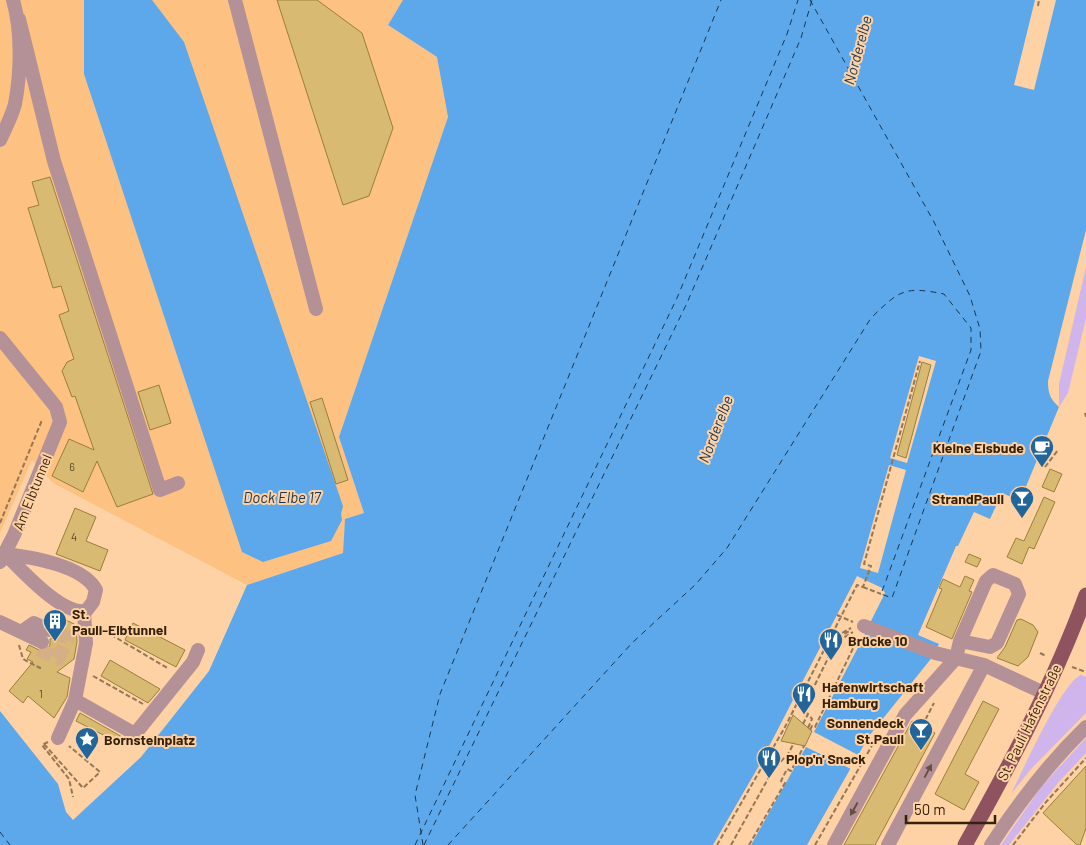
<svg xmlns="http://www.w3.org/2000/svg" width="1086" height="845" viewBox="0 0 1086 845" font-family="Barlow,sans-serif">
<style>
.built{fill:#fdc182}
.green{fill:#d0b5ec}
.water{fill:#5da8ea}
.pier{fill:#fed2a5}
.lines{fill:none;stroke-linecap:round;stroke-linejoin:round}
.ferry{stroke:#183752;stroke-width:1;stroke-dasharray:6 5;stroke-linecap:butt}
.building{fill:#d8ba73;stroke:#9b7e38}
.minor-tunnel{stroke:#d6af86;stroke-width:14;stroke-dasharray:14 7;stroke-linecap:butt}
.path{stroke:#967654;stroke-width:2;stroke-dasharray:5 2.5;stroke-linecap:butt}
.minor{stroke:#b49197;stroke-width:14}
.major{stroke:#8f535f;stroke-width:15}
.oneway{fill:#684e42}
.labels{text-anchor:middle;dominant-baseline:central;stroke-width:4;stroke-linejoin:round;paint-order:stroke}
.number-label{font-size:11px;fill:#5e4824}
.poi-label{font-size:14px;font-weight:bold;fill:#36220a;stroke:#fed2a5;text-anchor:start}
.street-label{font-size:14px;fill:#36220a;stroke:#fed2a5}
.water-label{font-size:15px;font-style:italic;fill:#183752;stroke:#fed2a5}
</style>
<rect width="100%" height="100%" fill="#fed2a5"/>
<path class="built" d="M0,0H403L388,25L437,57L448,117L339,437L364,513L345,519L343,553L247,585L53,483L32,460L0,533Z"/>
<path class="green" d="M1086,267V318L1068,393L1059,407V384Z
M1081,675L1086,677V713L1031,769L1011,794C1022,772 1062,682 1081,675Z
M1086,738V753L1058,783L1009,845H1001L1041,787Z"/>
<path class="water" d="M84,0H152L184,42L343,506L341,514L342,520L331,541L263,562L242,552L84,74Z
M403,0H1086V230L1048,381C1048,393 1050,399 1059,407L1020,501L1002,493L990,519L974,512L958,546H956L918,635L939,644L930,660L869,736L807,845H0V711L58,784L66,812L73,820L141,757L209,671L247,585L343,553L345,519L364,513L339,437L448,117L437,57L388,25Z"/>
<path class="pier" d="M1035,0H1056L1034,90L1014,85Z
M919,356L936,361L907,463L890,458Z
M889,465L906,470L878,573L860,568Z
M857,576L882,588L885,593L870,623L933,659L865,634L814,732L860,756L853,770L806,747L751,845H713L760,764Z"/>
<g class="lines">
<path class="ferry" d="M0,832L10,845
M415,845L677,298L787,34L798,0
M423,845L415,795L440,694L721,0
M424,845L687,303L801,38L812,0
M448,845L632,643L696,584L727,548L871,318C900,290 904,286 944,294L971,328V350L881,594L892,598L981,351L980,329L970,296L934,222L810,0"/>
</g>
<path class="building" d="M277,0H317L362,33L393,128L369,196L343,205Z
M50,177L153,494L117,507L97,461L83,492L52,476L69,439L94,450L75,396L72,397L62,371L67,362L74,359L59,315L69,311L61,286L53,288L28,208L39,205L32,182Z
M922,362L931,365L906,458L897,455Z
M159,385L171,423L150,430L138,392Z
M322,398L348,480L336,484L310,402Z
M1050,469L1062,474L1054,492L1042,487Z
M1044,497L1055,502L1034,549L1029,547L1022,564L1007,557L1016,538L1024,541Z
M75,508L96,517L86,541L108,550L100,571L56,554Z
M969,554L981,559L977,567L965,562Z
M965,576L974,580L969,591L972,592L952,639L926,627L942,589L939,588L943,579L960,587Z
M50,612L76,625L77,642L74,659L57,672L70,678L67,697L54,718L28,696L23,703L9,691L33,662L27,659L31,652L26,650L29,645L39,650L47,649L50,645V639L57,634L56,625L47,619Z
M1021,619L1033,625L1038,632L1028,657L1018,666L997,658L1005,647L1017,620Z
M133,623L185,650L176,667L125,640Z
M110,660L160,689L148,703L101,676Z
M983,701L999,709L965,774L979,782L964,810L935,794Z
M80,713L124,738L121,744L76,721Z
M793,715L812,731L805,746L781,741Z
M912,721L935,733L875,845H844Z
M1086,766V828L1080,845H1077L1043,813Z"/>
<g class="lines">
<path class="minor-tunnel" d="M39,649L58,659L68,638L49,630"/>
<path class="path" d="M1038,6L1039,0
M1085,413L1086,417
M1045,467L1058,450
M0,523L42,420
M863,587L881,594
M837,615L853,622
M98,627L169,669
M829,640L851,628
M838,641L853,632
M19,645L23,659L40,668L41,666
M1040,653L1046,656
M1072,667L1086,672
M93,676L143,704
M803,724L808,714L803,709L836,642L838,638L851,630
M922,726L934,703
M808,728L812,719L809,715
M810,730L812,726L815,727L858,638
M48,742L42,745L69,779L73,797
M44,744L83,788L100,772L69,746
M763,765L770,768
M717,845L785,727L857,585L863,587L871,566L864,564L920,361
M731,845L773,770L788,754L794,743
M749,845L785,783L781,781L787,769L791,771L804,746
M815,845L878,735
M1013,845L1046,802L1086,758"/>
<path class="minor" d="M235,0L316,309
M19,19L54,161L160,490L178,483
M0,140C5,129 12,116 15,104C21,73 22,31 13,0
M0,338L56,407L60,422L14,535L0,562
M5,554C30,557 83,565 96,590L93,602L86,611C61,615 22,570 5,554Z
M0,622L42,642
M864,626L935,653L984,665L1044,693
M21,632L34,623L49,630
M75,700L135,734L193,662L198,650
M58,738L75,700L86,643L84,612
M834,845L905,715L956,658L960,641L986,581L993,575L1015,584L1019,594L997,643L990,647L960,641
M888,845L984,665
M991,845C1019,802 1049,763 1086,727"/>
<path class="major" d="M965,845C1010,765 1054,682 1086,595"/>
</g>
<defs><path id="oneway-solid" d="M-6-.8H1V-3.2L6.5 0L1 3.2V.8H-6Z" transform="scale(1.25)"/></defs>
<g class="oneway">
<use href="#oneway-solid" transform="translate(928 771) rotate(-62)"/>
<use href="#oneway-solid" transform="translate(854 809) rotate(119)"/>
</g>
<defs>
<g id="cafe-pin" transform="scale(1.25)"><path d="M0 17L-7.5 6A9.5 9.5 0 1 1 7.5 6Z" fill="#22659a" stroke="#fed2a5"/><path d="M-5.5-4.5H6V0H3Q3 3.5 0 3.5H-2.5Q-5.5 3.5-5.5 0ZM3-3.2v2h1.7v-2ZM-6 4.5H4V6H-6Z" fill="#fff"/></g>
<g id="bar-pin" transform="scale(1.25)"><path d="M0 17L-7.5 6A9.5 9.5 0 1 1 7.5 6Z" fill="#22659a" stroke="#fed2a5"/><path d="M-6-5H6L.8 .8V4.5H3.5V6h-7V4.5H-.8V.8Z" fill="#fff"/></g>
<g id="building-pin" transform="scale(1.25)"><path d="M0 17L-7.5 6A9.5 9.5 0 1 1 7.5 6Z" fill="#22659a" stroke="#fed2a5"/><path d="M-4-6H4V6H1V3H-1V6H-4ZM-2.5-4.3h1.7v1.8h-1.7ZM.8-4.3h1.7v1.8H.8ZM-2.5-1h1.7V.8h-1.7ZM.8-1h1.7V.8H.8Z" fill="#fff"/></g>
<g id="restaurant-pin" transform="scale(1.25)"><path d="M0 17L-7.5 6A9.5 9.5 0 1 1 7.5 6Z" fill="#22659a" stroke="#fed2a5"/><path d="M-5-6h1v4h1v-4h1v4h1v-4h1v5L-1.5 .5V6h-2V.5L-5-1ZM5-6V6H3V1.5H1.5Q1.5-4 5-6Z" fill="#fff"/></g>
<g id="sight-pin" transform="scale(1.25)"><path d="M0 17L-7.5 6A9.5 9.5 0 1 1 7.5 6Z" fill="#22659a" stroke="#fed2a5"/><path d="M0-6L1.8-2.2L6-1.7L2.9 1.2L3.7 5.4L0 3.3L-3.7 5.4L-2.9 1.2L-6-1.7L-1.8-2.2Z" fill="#fff"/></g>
</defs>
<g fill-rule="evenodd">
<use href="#cafe-pin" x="1042" y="447"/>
<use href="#bar-pin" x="1022" y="498"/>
<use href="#building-pin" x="55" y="621"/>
<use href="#restaurant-pin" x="831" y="640"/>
<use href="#restaurant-pin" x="804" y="694"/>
<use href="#bar-pin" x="921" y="730"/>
<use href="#sight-pin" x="87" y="739"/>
<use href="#restaurant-pin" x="769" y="758"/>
</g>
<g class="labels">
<g class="number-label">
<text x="72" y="466">6</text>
<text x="74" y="536">4</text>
<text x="41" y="693">1</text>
</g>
<g class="poi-label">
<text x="1024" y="447" text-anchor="end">Kleine Eisbude</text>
<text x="1004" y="498" text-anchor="end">StrandPauli</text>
<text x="72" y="613">St.<tspan x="72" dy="16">Pauli-Elbtunnel</tspan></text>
<text x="848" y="640">Brücke 10</text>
<text x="822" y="686">Hafenwirtschaft<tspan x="822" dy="16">Hamburg</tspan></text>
<text x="904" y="722" text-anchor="end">Sonnendeck<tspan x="904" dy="16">St.Pauli</tspan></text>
<text x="104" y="739">Bornsteinplatz</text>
<text x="786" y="758">Plop'n' Snack</text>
</g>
<g class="street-label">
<text transform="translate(32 492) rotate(-68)">Am Elbtunnel</text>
<text transform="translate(1029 722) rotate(-64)">St. Pauli Hafenstraße</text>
</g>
<g class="water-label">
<text transform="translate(857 50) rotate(-75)">Norderelbe</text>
<text transform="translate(715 429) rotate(-69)">Norderelbe</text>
<text x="282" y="497">Dock Elbe 17</text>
</g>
</g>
<path d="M906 815v8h89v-8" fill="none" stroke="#36220a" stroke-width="2.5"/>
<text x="914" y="815" font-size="15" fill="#36220a" stroke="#fed2a5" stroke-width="4" paint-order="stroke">50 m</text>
</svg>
